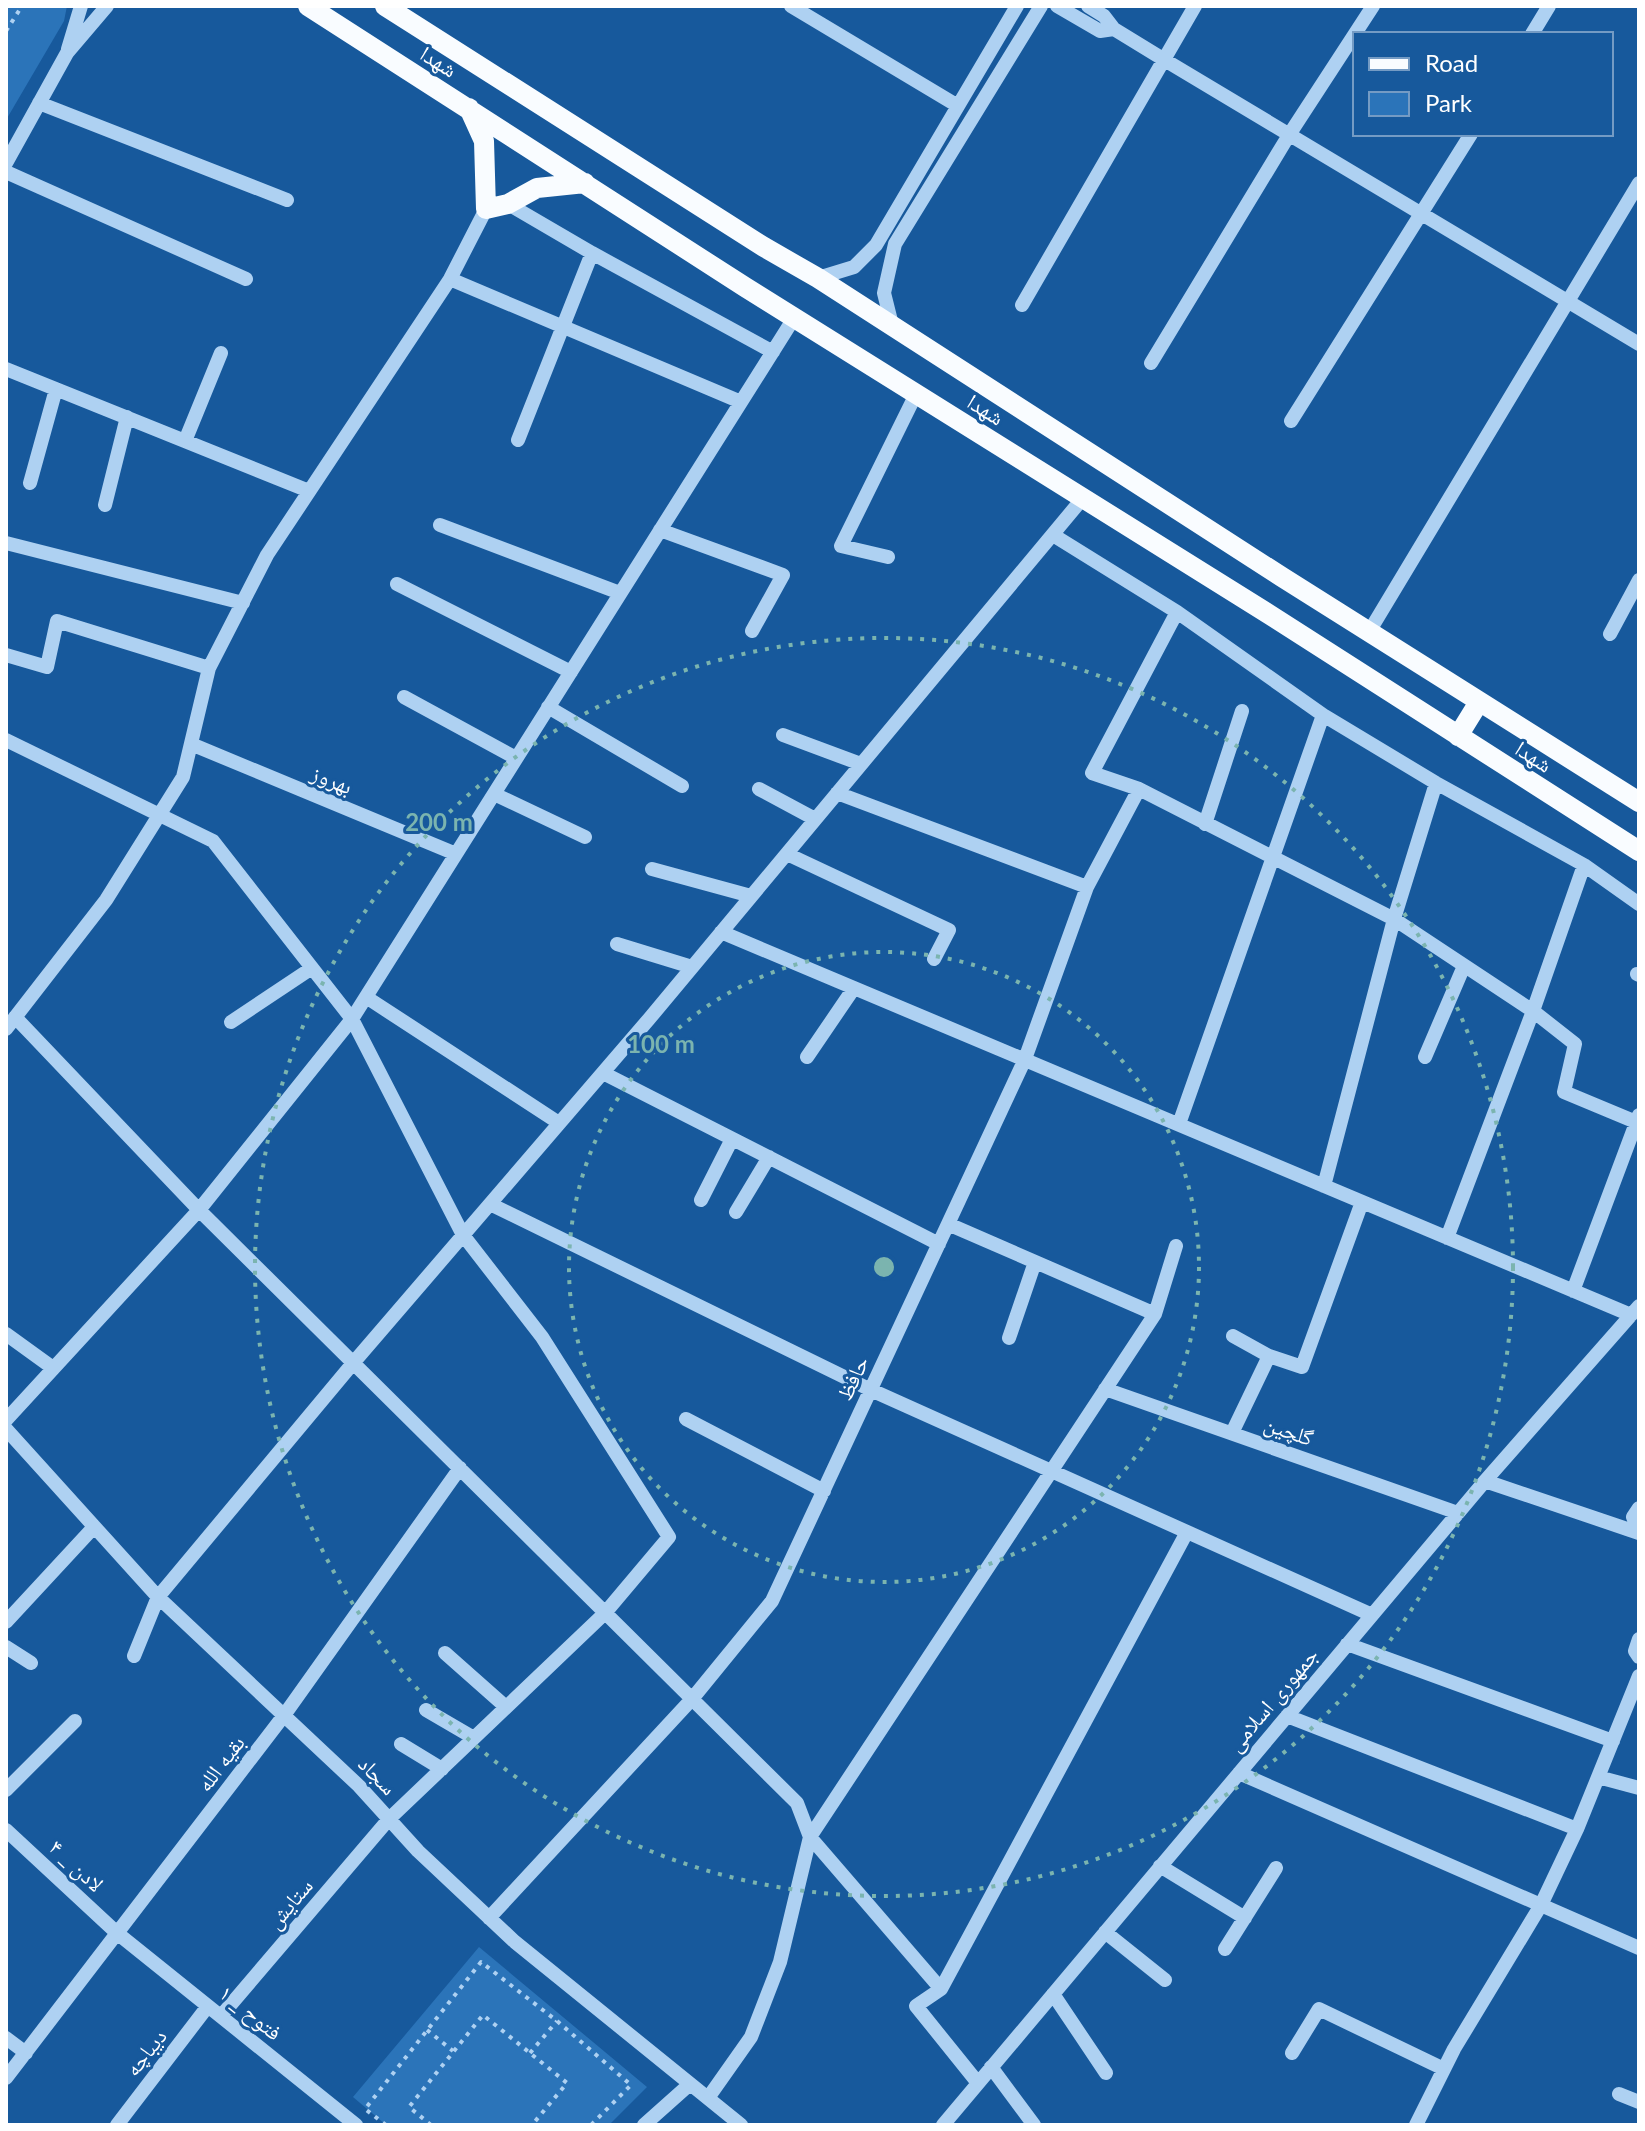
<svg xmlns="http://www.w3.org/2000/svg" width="1645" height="2131" viewBox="0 0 1645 2131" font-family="Lato,'Noto Naskh Arabic',sans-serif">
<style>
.green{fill:#2b74b9}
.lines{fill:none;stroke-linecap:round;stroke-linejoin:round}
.path{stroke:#aed1f2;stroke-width:4;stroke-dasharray:4 6;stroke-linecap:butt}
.minor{stroke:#aed1f2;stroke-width:14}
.major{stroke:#f9fcff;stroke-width:20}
.ring{fill:none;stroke:#7bb4af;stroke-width:4;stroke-dasharray:4 8}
.labels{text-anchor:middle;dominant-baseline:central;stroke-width:6;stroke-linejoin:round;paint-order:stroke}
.street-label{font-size:22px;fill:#fff;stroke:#17599c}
.centre{fill:#7bb4af;stroke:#17599c;stroke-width:4}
.ring-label{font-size:24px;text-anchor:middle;font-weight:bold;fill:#7bb4af;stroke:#17599c;stroke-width:6;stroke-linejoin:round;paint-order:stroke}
</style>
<rect width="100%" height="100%" fill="#17599c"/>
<path class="green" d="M6,6H67L64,21L6,120Z
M479,1947L647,2087L609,2125H386L353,2097Z"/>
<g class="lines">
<path class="path" d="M6,31L22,6
M427,2030L453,2051
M530,2053L557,2021
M386,2125L365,2109L481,1962L557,2021L631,2085L591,2125
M431,2125L409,2107L483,2015L567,2083L532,2125"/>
<path class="minor" d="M791,6L958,106
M1057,6L1100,31L1114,29
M1088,6L1104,16L1114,29L1163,59L1639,344
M1532,34L1549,6
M68,49L81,6
M39,103L287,200
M6,163L67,53L107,6
M6,172L246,279
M508,204L592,253L773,352
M818,278L854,267L876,245L1017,6
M450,279L741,402
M1022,305L1195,6
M892,325L884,293L895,244L1041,6
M1151,363L1289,135L1373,6
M6,369L309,491
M1291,421L1471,134
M518,440L592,253
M185,441L221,353
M30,483L56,389
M105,505L127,417
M440,525L620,593
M660,530L783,575L752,631
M1053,535L1177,612L1323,715L1436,783L1584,865L1639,904
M6,543L243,603
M888,557L841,546L916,394
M397,584L571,672
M1177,612L1092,773L1139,789L1394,919L1533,1011L1575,1044L1564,1092L1636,1122
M1369,632L1639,183
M1610,634L1639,580
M6,655L47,667L57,621L209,668
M404,697L516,758
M548,707L682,786
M783,735L861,764
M6,740L213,841L352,1019L463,1235L542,1337L669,1537L605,1613L389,1819L221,2016
M191,744L456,854
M759,789L815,819
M837,793L1087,887
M494,794L585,837
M1205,824L1242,711
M787,854L949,930L934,959
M652,869L751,896
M721,932L1631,1315
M617,944L692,967
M1637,974L1639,975
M366,997L559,1123
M231,1022L312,968
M6,1029L106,900L183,777L209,668L267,555L450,279L486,209
M807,1057L854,988
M1425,1057L1464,966
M603,1073L939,1244
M1179,1124L1323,715
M1324,1186L1394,919L1436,783
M701,1200L732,1139
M490,1204L871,1390L1372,1615
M736,1212L769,1157
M948,1224L1155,1314
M1447,1238L1533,1011L1584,865
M1176,1246L1155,1314L810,1837L941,1989L1187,1532
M1573,1291L1639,1115
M6,1334L53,1368
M1233,1336L1269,1356
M1009,1338L1035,1262
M1105,1389L1458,1513
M686,1419L824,1491
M6,1420L199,1210L15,1017
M6,1429L158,1597L359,1786L418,1851L515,1942L741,2125
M1232,1433L1269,1356L1302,1367L1362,1202
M1485,1481L1639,1533
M1639,1508L1633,1517L1639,1529
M6,1622L94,1527
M1639,1639L1635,1651L1639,1657
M1347,1644L1613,1741
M6,1647L31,1663
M445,1653L506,1707
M134,1656L158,1597L354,1362L649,1019L1083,498
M426,1710L474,1738
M1287,1716L1577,1829
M401,1744L442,1769
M1239,1773L1639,1948
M1598,1777L1639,1788
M6,1790L75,1721
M6,1830L117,1933L356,2125
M1160,1866L1245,1918
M489,1918L692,1699L772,1601L1025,1059L1087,887L1139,789
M1105,1932L1165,1980
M1225,1949L1276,1868
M941,1989L916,2006L978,2083
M1053,1994L1106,2073
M6,2038L26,2053
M1292,2053L1319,2009L1444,2069
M991,2067L1034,2125
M6,2078L285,1714L460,1468
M1619,2094L1639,2102
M708,2098L751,2037L780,1962L810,1837L797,1803L199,1210L352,1019L794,318
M117,2125L208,2006
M644,2125L690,2084
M943,2125L1485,1481L1639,1306
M1416,2125L1454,2049L1541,1905L1577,1829L1639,1676"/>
<path class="major" d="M308,6L745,287L1267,613L1639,851
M385,6L764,247L818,278L1282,577L1639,802
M469,108L484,141L486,209L508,204L537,188L585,183
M1458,736L1479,702"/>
</g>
<g class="ring">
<circle cx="884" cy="1267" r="315"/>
<circle cx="884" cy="1267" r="629"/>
</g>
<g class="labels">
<g class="street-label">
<text transform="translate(439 61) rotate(32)">شهدا</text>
<text transform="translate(986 409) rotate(32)">شهدا</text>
<text transform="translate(1534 756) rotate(33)">شهدا</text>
<text transform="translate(332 779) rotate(22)">بهروز</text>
<text transform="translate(852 1378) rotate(-65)">حافظ</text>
<text transform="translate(1289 1430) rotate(19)">گلچین</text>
<text transform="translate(1272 1699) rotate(-50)">جمهوری اسلامی</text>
<text transform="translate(220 1763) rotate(-53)">بقیه الله</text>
<text transform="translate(378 1775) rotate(46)">سجاد</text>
<text transform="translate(77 1865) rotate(43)">لادن _ ۴</text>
<text transform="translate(289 1903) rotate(-50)">ستایش</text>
<text transform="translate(251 2012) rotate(39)">فتوح _ ۱</text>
<text transform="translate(145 2052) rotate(-52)">دیباچه</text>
</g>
</g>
<circle cx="884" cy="1267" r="12" class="centre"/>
<g class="ring-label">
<text x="439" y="831">200 m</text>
<text x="661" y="1053">100 m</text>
</g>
<rect width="1645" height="2131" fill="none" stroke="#ffffff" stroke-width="16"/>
<rect x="1353" y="32" width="260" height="104" fill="#17599c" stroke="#749bc4" stroke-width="2"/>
<rect x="1369" y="58" width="40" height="12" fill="#f9fcff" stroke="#749bc4" stroke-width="2"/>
<text x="1425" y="72" font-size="24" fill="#ffffff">Road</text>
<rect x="1369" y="92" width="40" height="24" fill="#2b74b9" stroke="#749bc4" stroke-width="2"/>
<text x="1425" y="112" font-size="24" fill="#ffffff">Park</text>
</svg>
